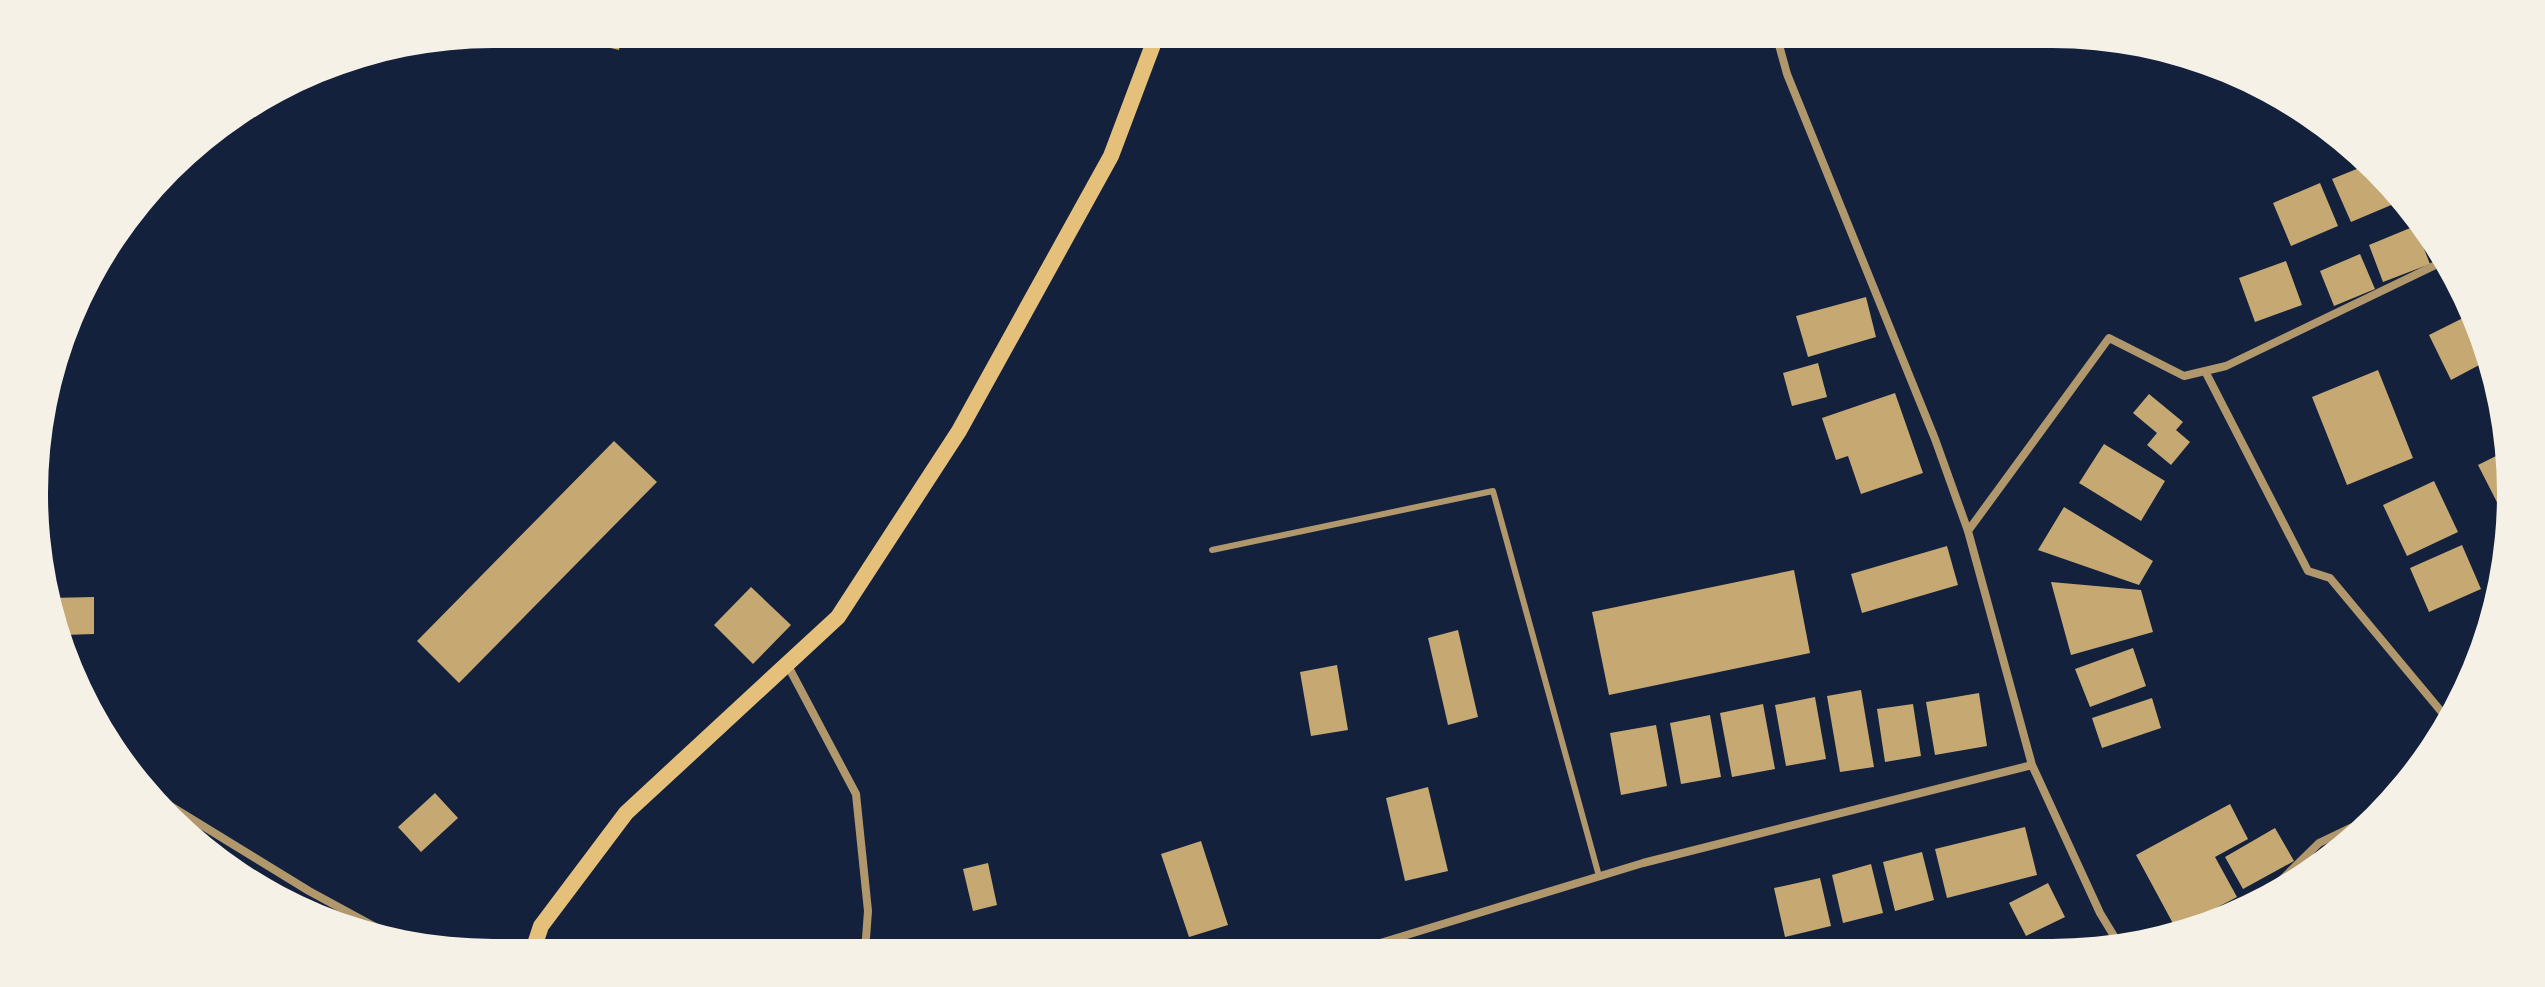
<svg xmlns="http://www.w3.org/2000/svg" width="2545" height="987" viewBox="0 0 2545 987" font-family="Lato,sans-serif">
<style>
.building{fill:#c6a872}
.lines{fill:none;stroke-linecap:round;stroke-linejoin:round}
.service{stroke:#b1986c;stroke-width:6}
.minor{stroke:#b1986c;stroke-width:8}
.secondary{stroke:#e5c07b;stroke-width:16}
</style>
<rect width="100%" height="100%" fill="#14213d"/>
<path class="building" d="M564,34H622L619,50L564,37Z
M2364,166L2396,203L2351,222L2332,179Z
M2320,183L2338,226L2291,246L2273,203Z
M2415,226L2430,264L2383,282L2369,245Z
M2360,254L2375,289L2334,306L2320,271Z
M2286,261L2302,305L2255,322L2239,278Z
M1866,297L1876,337L1808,357L1796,316Z
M2467,316L2483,363L2451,380L2429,335Z
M1818,363L1827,397L1792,406L1783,373Z
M2378,370L2413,458L2347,485L2312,397Z
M1895,393L1923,473L1861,494L1848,456L1836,460L1822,418Z
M2149,394L2183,422L2176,430L2190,442L2171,465L2147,445L2157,433L2133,413Z
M614,441L657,482L459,683L417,641Z
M2104,444L2165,481L2141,521L2079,483Z
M2506,451L2502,512L2478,465Z
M2434,481L2458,532L2407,556L2383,505Z
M2064,507L2153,561L2139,585L2038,550Z
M2462,545L2481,589L2429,612L2410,568Z
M1947,546L1958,585L1862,613L1851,574Z
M1794,570L1810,653L1609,695L1592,612Z
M2051,582L2141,590L2153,632L2071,655Z
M751,587L791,625L753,664L714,625Z
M94,597V634L64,635L49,598Z
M1458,630L1478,717L1448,725L1428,638Z
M2133,648L2146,686L2090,707L2075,669Z
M1337,665L1348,730L1311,736L1300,672Z
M1861,690L1874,767L1840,772L1827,696Z
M1979,693L1987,746L1935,755L1926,702Z
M1815,697L1826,759L1786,766L1775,705Z
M2152,698L2161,728L2102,748L2092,718Z
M1763,704L1775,769L1732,777L1720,713Z
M1913,704L1921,756L1885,762L1877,709Z
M1710,715L1721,777L1681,784L1670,723Z
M1656,725L1667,786L1621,795L1610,733Z
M1428,787L1448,871L1405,881L1386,798Z
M435,793L458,818L421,852L398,827Z
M2230,804L2248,839L2215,857L2237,897L2176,929L2136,855Z
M2025,827L2037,875L1947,898L1935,849Z
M2275,828L2294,861L2243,889L2225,857Z
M1201,841L1228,925L1189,937L1161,854Z
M1922,852L1934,900L1895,911L1883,862Z
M988,863L997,905L973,911L963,869Z
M1871,864L1883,913L1843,923L1832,875Z
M1820,878L1831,926L1785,937L1774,888Z
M2048,883L2065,917L2026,936L2009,903Z"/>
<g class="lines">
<path class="service" d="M1212,550L1493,491L1599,876"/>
<path class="minor" d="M1776,34L1787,74L1935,439L1968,531L2032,765L2100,913L2120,946
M2205,371L2308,571L2330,578L2450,722
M1968,531L2109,338L2184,376L2226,366L2446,260
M787,664L856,794L868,911L865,952
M159,799L309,891L401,941
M2257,904L2319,843L2371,818
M1354,951L1643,863L2032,765"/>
<path class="secondary" d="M532,953L541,926L626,813L838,617L959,431L1111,156L1157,34"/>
</g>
<path d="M0 0H2545V987H0ZM493 48H2052A445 445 0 0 1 2497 493V494A445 445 0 0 1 2052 939H493A445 445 0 0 1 48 494V493A445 445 0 0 1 493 48Z" fill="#f6f1e7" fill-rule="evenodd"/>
</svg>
